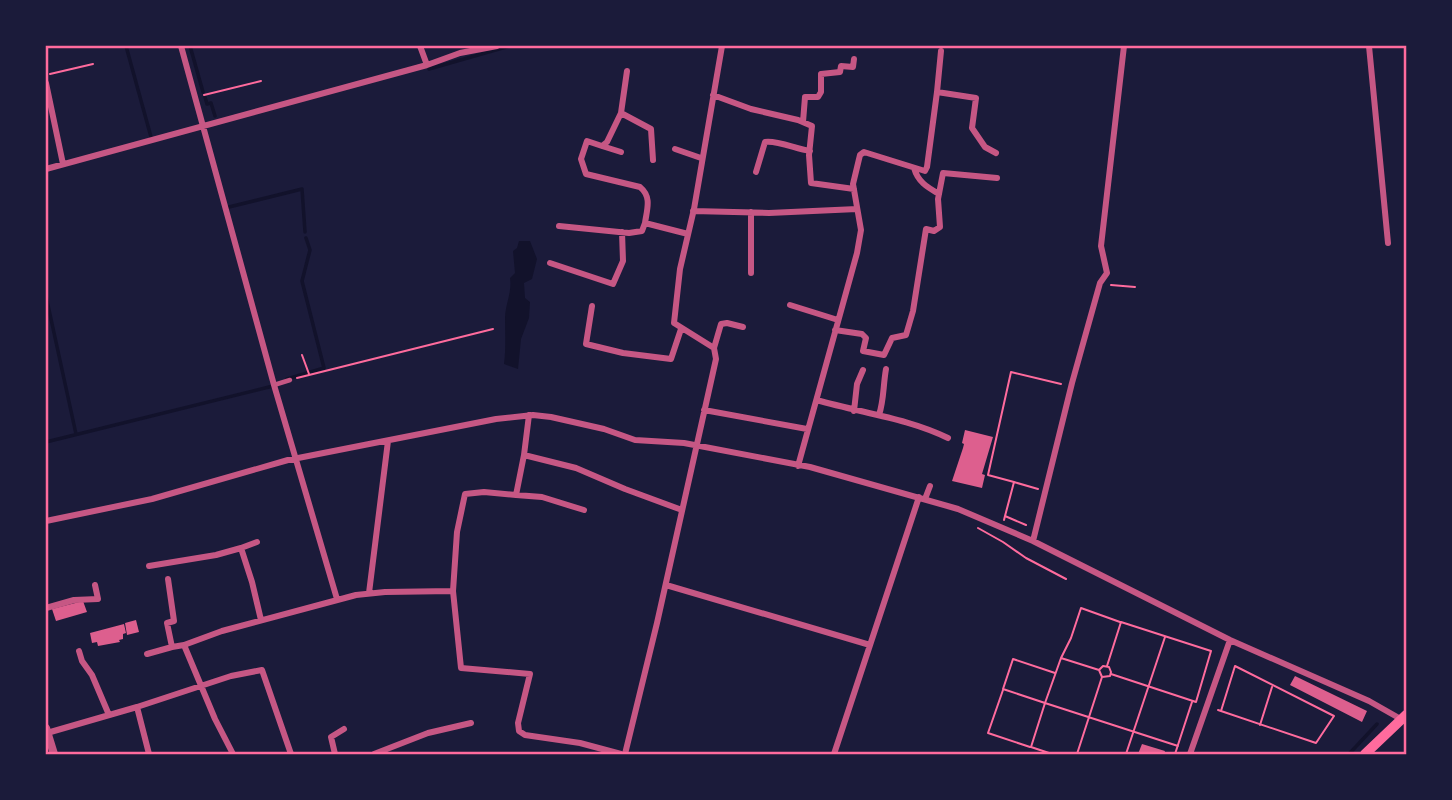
<svg xmlns="http://www.w3.org/2000/svg" width="1452" height="800" viewBox="0 0 1452 800" font-family="'Archivo Narrow',sans-serif">
<style>
.water{fill:#12122b}
.lines{fill:none;stroke-linecap:round;stroke-linejoin:round}
.stream{stroke:#12122b;stroke-width:3.5}
.building{fill:#dd5f8e}
.path{stroke:#ff6b9d;stroke-width:2}
.pedestrian{stroke:#c65784;stroke-width:4.5}
.minor{stroke:#c65784;stroke-width:6}
.tertiary{stroke:#c65784;stroke-width:8}
.primary{stroke:#ff6b9d;stroke-width:10}
.neatline{fill:none;stroke:#ff6b9d;stroke-width:2.5}
</style>
<rect width="100%" height="100%" fill="#1b1b3a"/>
<path class="water" d="M519,241H530L537,259L532,279L524,283L525,298L530,302L529,318L521,339L518,369L504,364C506,348 505,332 505,317C506,302 512,292 510,278L515,273L513,251L517,248Z"/>
<g class="lines">
<path class="stream" d="M126,46L151,137
M190,46L203,92
M429,69L510,46
M205,97L207,104L211,103L215,116
M229,207L302,189L305,232
M46,296L76,434
M287,379L324,368L302,281L310,250L306,238
M46,442L273,386
M1349,754L1377,724"/>
</g>
<path class="building" d="M965,430L993,437L982,474L985,475L982,488L952,481L963,448L964,444L962,443Z
M83,601L87,612L56,621L52,609Z
M136,620L139,632L127,635L125,623Z
M124,624L126,633L123,634V639L119,640L120,642L98,646L97,642L92,643L90,633Z
M1295,676L1367,711L1362,722L1290,685Z
M1142,744L1165,751L1164,754H1138Z"/>
<g class="lines">
<path class="path" d="M50,74L93,64
M204,95L261,81
M1111,285L1135,287
M302,355L309,374
M297,378L493,329
M1014,482L1038,489
M1005,516L1014,482L988,475L1011,372L1061,384
M1004,520L1005,516L1026,525
M978,528L1003,542L1026,558L1066,579
M1061,658L1071,638L1081,608L1120,622
M1107,666L1121,622L1211,651L1196,702L1111,674
M1055,673L1013,659L1003,689L1045,703L1061,658L1099,670
M1003,690L988,733L1030,747
M1218,710L1316,743L1334,716L1235,666L1221,711
M1260,725L1272,687
M1052,754L1031,747L1045,703L1178,746
M1077,754L1102,677L1099,670L1103,666L1109,667L1111,672L1110,676L1102,677
M1126,754L1165,637
M1175,754L1192,702"/>
<path class="pedestrian" d="M274,385L290,380"/>
<path class="minor" d="M181,46L274,385L337,599
M420,46L427,65
M1369,46L1388,243
M46,83L63,164
M937,92L941,51
M713,95L751,109L798,120L812,126L809,155L811,183L854,189
M621,113L627,71
M803,122L805,97H818L821,92V74L840,72L841,66L853,67L854,59
M602,146L621,152
M675,149L701,158
M653,160L651,129L621,113L607,142L602,146L587,141L581,159L586,174L640,187C652,197 647,209 645,223L688,234
M914,168C918,182 927,187 939,194
M46,169L427,65L460,53L497,46
M756,172L765,142C777,140 796,149 810,151
M693,211L769,213L857,209
M751,212V273
M559,226L629,233L642,231L645,223
M550,263L613,284L623,261L622,232
M790,305L838,320
M592,306L586,344L623,353L671,359L681,329
M835,330L862,334L866,338L863,351L884,355L892,338L906,335L913,311L926,229L934,231L940,227L938,199L943,173L997,178
M714,348L721,324L727,323L743,327
M817,400C861,413 907,418 948,438
M704,410L807,429
M854,411L857,384L863,370
M879,415C884,400 883,386 886,369
M524,455L529,415
M798,466L857,253L861,230L853,184L860,155L864,152L925,171L927,167L937,92L976,98L972,128L985,147L996,153
M516,495L542,497L584,510
M925,499L930,486
M46,521L152,499L288,460L496,419L533,415L551,417L604,429L635,440L684,443L810,467L958,509L1033,541L1230,640L1369,701L1406,722
M1033,541L1072,383L1100,283L1107,273L1101,246L1124,46
M241,548L257,542
M149,566L216,555L241,548L252,582L261,620
M168,579L174,621L167,623L172,647L184,645
M666,585L870,645
M453,591L457,532L465,494L484,492L516,495L524,455L576,468L625,489L682,510
M369,593L388,441
M46,608L74,600L98,599L95,585
M79,651L82,661L92,675L109,715
M147,654L172,647
M137,707L149,754
M47,733L137,707L231,676L262,670L291,754
M233,754L215,719L184,645L222,631L356,595L385,592L453,591L461,668L530,674L518,723L519,731L525,735L580,743L621,754
M335,754L331,737L344,729
M374,754L428,733L471,723
M625,754L657,623L716,359L714,348L674,323L680,269L694,209L722,46
M834,754L919,497
M1190,754L1230,640"/>
<path class="tertiary" d="M46,728L54,754"/>
<path class="primary" d="M1365,754L1406,715"/>
</g>
<rect width="1452" height="800" fill="none" stroke="#1b1b3a" stroke-width="94"/>
<rect x="47" y="47" width="1358" height="706" class="neatline"/>
</svg>
